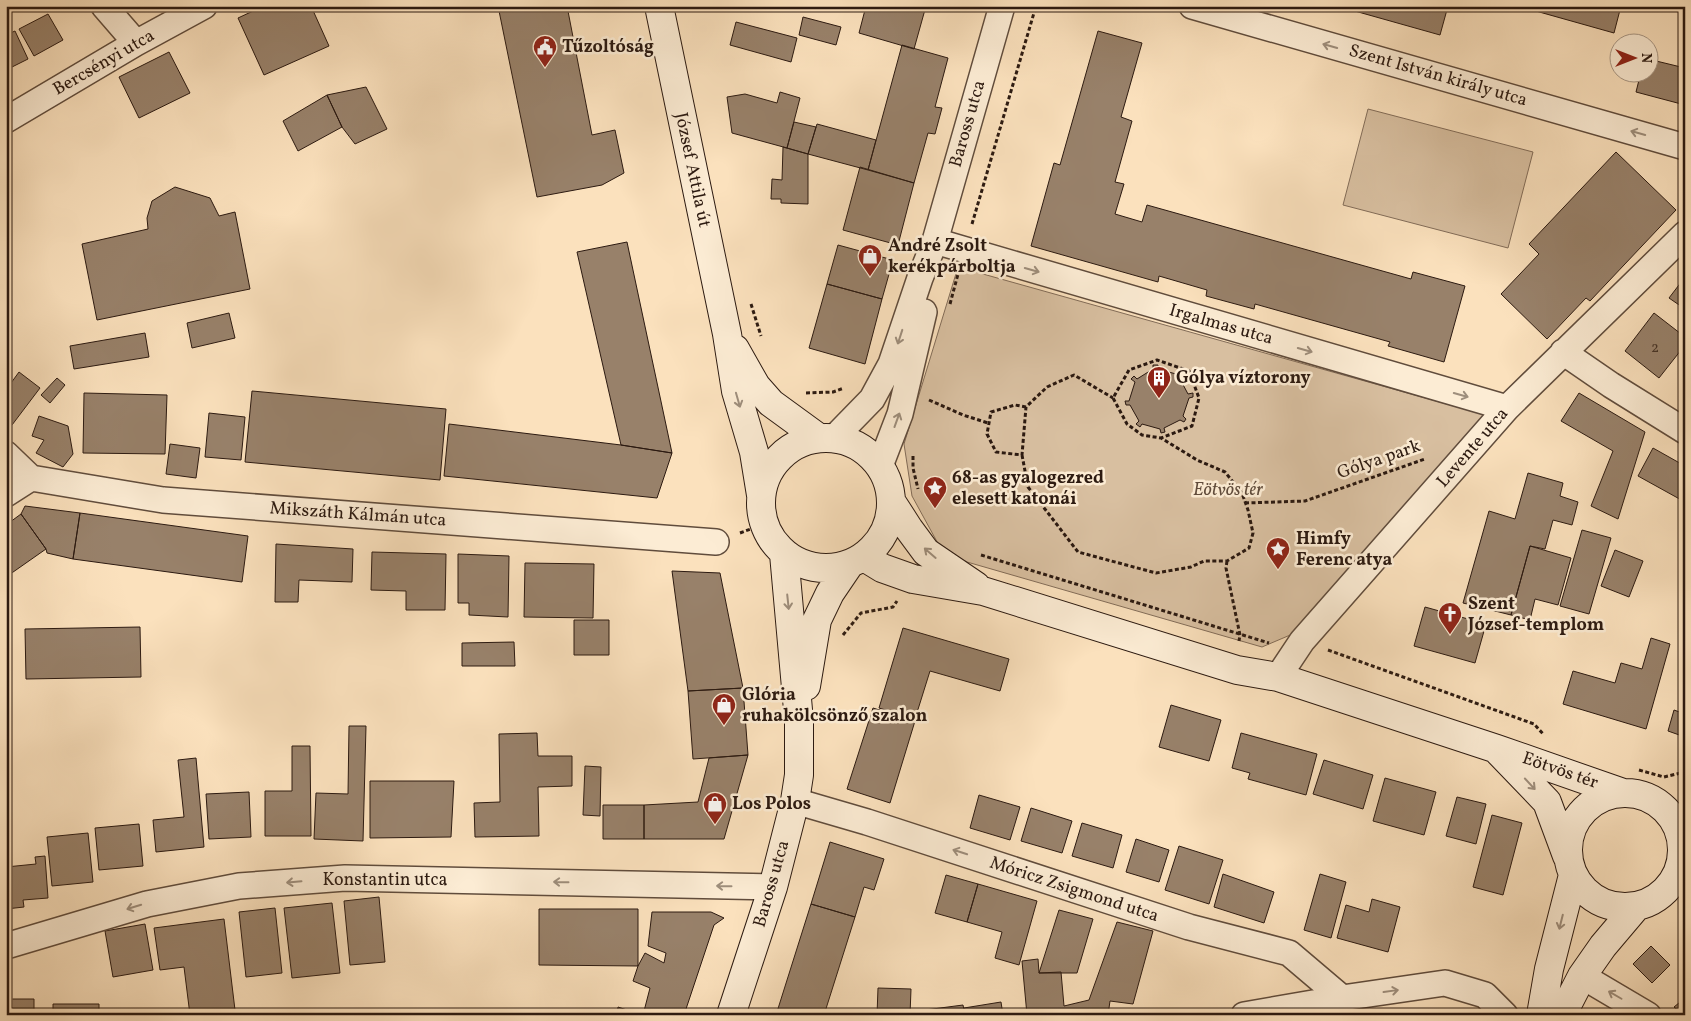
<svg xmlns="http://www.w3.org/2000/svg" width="1691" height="1021" viewBox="0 0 1691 1021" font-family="Vollkorn,serif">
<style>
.green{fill:#d8bfa0;stroke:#826c58}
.building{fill:#98816a;stroke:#2c1a11}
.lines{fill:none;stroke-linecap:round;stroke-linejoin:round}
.street-casing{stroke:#604c3c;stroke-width:28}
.secondary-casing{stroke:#2c1a11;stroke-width:30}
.path{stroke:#2c1a11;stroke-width:3;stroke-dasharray:4 2.5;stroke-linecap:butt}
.street{stroke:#fcecd4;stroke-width:25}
.secondary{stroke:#fcecd4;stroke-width:28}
.oneway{stroke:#9e8e7c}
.labels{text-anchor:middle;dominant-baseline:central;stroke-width:5;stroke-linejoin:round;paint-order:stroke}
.number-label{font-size:15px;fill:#473427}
.poi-label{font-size:18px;font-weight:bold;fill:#2c1a11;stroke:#fcecd4;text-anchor:start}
.street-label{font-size:18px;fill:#2c1a11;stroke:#fcecd4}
.park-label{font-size:18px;font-style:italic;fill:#604c3c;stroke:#fcecd4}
</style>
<rect width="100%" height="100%" fill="#fbe1bd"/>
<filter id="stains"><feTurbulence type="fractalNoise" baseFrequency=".004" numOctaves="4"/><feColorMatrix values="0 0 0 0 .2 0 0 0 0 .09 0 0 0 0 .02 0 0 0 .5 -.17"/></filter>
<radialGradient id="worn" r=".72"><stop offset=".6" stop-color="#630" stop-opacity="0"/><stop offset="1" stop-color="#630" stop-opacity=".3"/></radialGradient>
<path class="green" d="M1368,109L1533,152L1508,248L1343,205Z
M958,267L1486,415L1302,630L1262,647L967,562L941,549L912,496L904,444Z"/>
<path class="building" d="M264,6H311L329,46L264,75L238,18Z
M498,6H567L592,135L615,130L624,173L602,185L537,197Z
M866,6H926L914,49L859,33Z
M1337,6H1448L1440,35Z
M1518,6H1621L1614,33Z
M48,14L63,40L34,56L19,29Z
M803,17L841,27L836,45L799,35Z
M736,22L797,38L791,62L730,45Z
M15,31L28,59L6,70V35Z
M1098,31L1142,43L1121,117L1132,121L1115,182L1124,184L1115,214L1142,222L1147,205L1411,279L1413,272L1465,286L1444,362L1388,346L1390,342L1255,304L1254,309L1206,296L1207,290L1159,276L1158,282L1031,246L1054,163L1060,165Z
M902,45L948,58L935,107L942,108L935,134L928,133L914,183L868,170Z
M169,52L190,93L139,118L119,77Z
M1648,59L1685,68V105L1636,92L1641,72H1648Z
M366,87L387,129L355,144L342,127L327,95Z
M780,92L800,98L787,148L732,133L727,97L745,94L777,103Z
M327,95L342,127L298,151L283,121Z
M794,122L816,127L808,154L787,148Z
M817,124L876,140L868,170L808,154Z
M783,147L808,154V204L781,203V199H771L772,179L782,180Z
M1616,152L1676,210L1590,301L1586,298L1547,339L1501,294L1539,254L1529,244Z
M860,167L914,183L898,245L843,230Z
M175,187L210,198L219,216L235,212L250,289L97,320L82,244L148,229L147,218L152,201Z
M627,242L672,453L621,445L577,252Z
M838,245L893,260L882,299L827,284Z
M1685,277V309L1669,298Z
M827,284L882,299L865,364L809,348Z
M229,313L235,338L192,348L187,323Z
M1654,313L1685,337V345L1659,378L1625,351Z
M145,333L149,357L74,369L70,346Z
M1153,365H1158V369L1176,374L1179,371L1182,373L1179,377L1188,394L1193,393V397L1189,398L1183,416L1186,419L1184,422L1180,420L1164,428L1165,432L1161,433L1160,429L1142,424L1140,427L1136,424L1139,421L1130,405H1126L1125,401H1129L1135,382L1131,379L1134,376L1137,379L1153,369Z
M19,372L40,388L12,425L6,421V380L11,383Z
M57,378L65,385L50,403L41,395Z
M252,391L446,409L440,480L245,462Z
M84,393L167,395L165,454L83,453Z
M1579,393L1645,432L1618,519L1591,506L1613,451L1561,421Z
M209,413L245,417L241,460L205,457Z
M39,416L68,426L73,454L63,467L36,453L44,440L32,436Z
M449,424L621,445L672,453L657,498L444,476Z
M170,444L200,448L196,478L166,474Z
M1653,448L1685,466V502L1638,476Z
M1528,473L1563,483L1560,496L1578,502L1572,525L1553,520L1545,549L1530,546L1511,615L1463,603L1489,511L1515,519Z
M25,506L80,513L73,559L47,553L46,549L21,514Z
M80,513L248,536L242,582L73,559Z
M21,514L46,549L6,577V525Z
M1582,530L1611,538L1589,614L1560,606Z
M276,544L353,549L352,582L299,580L298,602H275Z
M1530,546L1571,558L1558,605L1535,599L1530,620L1511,615Z
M1615,550L1643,561L1629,597L1601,586Z
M372,552L446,554L445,610H406V591L371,590Z
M458,554L509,556L508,617L469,615V603H458Z
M525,563L594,564L593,618L524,617Z
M672,571L720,573L743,688L688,691Z
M1425,607L1486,624L1475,663L1414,646Z
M574,620H609V655H574Z
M140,627L141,677L26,679L25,629Z
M903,628L1009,659L1000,691L930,671L915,719L879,708Z
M1651,638L1670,644L1646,729L1563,704L1573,671L1615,683L1621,663L1642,669Z
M514,642L515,666H462V643Z
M743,688L748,755L693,759L688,691Z
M1171,705L1221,720L1209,761L1159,747Z
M873,708L915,721L890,803L847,789Z
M1674,710L1685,714V737L1668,731Z
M349,726H366L363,841L314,839L316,793L348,794Z
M537,733L538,756H572V786L538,787L539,836L475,837L474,803L500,802L499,734Z
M1241,733L1317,754L1306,795L1248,779L1250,773L1232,768Z
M292,746H310L311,836H265V791H292Z
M748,755L724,839H644V805L698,802L709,758Z
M196,758L204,847L156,852L153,820L184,817L178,760Z
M1324,760L1373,775L1363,809L1313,794Z
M585,766L601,767L600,816L583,815Z
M1385,778L1436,792L1424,835L1373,821Z
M370,781H454L451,837L370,838Z
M249,792L251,837L209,839L206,794Z
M979,795L1020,807L1010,840L970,828Z
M1457,797L1486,804L1476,844L1446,836Z
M603,805H644V839H603Z
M1031,808L1072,821L1062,853L1021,841Z
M1492,815L1522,823L1503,895L1473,887Z
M1082,823L1122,835L1113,868L1072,856Z
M139,824L143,866L99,870L95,828Z
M88,833L93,882L52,886L47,837Z
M1136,839L1169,850L1159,882L1126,872Z
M830,842L884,859L874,890L864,887L855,917L811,904Z
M1179,846L1223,860L1209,904L1165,890Z
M45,856L48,898L23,900L24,907L6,909V867L36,864L35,857Z
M1223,874L1274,892L1264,923L1214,907Z
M1320,874L1346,882L1331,938L1304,930Z
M946,875L978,884L967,922L935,913Z
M978,884L1037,901L1019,965L995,958L1002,932L967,922Z
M379,897L385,962L350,965L344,901Z
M1372,899L1400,907L1388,952L1337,938L1346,905L1369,912Z
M332,903L340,973L292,978L284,908Z
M811,904L855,917L824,1015H776Z
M275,908L282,973L246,977L239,912Z
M539,909H638V966L539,965Z
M1059,910L1093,919L1077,973H1039Z
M652,912H711L724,918L714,925L684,1015H643L650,988L633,981L638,966L645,953L664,963L666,953L648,946Z
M224,919L235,1010L190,1015L184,967L160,970L154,928Z
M1117,922L1153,931L1133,1004L1110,1001L1108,1015H1027L1022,961L1038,959L1039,973L1061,972L1064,1006L1089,1000Z
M145,924L153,970L113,977L105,931Z
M1651,946L1670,965L1652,983L1633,964Z
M878,988L911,989L910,1015H877Z
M1685,998V1015H1683L1674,1007Z
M6,999H34V1013H53V1004H99V1015H6Z
M1001,1002L1003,1015H965L964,1008Z
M963,1005L965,1015H910V1012Z
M618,1007L642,1015H617Z"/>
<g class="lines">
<g class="street-casing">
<path id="street" d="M104,6L136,43
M1192,6L1685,147
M6,120L136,43L204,6
M935,241L1507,408
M1563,352L1611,385L1685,431
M834,438L872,399L891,364L920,278L935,241L1002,6
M6,454L31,478
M880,466L900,414L924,312
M6,494L31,478L163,500L716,542
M1278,677L1302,641L1507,408L1685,234
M795,801L867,822L1189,927L1289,953L1342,998
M6,946L147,904L239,886L345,878L773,887
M1582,976L1648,1015
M1244,1015L1342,998L1445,983L1485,995L1505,1015"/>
</g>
<g class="secondary-casing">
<path id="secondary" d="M659,6L727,334L736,391L754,452L761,495
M735,349L756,386L771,403L819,438
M761 503a65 65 0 1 1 130 0a65 65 0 1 1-130 0Z
M891,501L909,529L926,552L976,586
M864,557L882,568L913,579L983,591L1237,670L1278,677L1497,749L1623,793
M806,686L817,620L830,593L849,565
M1499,752L1547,802L1567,856
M1568 850a57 57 0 1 1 114 0a57 57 0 1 1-114 0Z
M731,1015L773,887L795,801L799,775V721L784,554
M1541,1015L1549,969L1573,875
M1562,1015L1582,976L1603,946L1636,907"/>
</g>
<path class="path" d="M972,224L1036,6
M751,304L761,336
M950,304L958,274
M806,393L833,392L844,388
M929,400L963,415L988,423
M1026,407L1015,405L991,412L987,434L996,452L1022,455L1026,407L1047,387L1074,375L1113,398
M1022,455L1028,487L1078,552L1156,573L1191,567L1204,561H1227L1249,548L1253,533L1248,510L1242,493L1225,472L1197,460L1161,438L1142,435L1127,424L1113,398L1129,370L1157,360L1189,371L1199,398L1192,426L1161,438
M913,456V468L918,489
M1245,503L1305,501L1425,459
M740,533L764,524
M981,555L1269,643
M1227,561L1226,568L1240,635L1239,641
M843,635L861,613L893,607L897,601
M1328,650L1534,724L1544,735
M1639,770L1664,777L1685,772"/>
<use href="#street" class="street"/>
<use href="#secondary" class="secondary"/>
</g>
<defs><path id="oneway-shaft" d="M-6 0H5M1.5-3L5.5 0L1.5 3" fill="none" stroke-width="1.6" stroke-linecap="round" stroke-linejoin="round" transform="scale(1.25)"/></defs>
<g class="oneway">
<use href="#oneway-shaft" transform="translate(1330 46) rotate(-164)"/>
<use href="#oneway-shaft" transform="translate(1638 133) rotate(-164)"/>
<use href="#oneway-shaft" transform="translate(1032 270) rotate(16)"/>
<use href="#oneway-shaft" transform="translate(900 337) rotate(108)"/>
<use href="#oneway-shaft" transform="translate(1305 350) rotate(16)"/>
<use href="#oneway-shaft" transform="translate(1461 395) rotate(16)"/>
<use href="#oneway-shaft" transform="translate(738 400) rotate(74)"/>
<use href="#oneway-shaft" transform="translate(897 420) rotate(-70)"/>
<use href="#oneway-shaft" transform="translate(930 553) rotate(-139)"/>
<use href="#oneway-shaft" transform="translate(788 602) rotate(84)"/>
<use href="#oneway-shaft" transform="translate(1530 784) rotate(47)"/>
<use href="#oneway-shaft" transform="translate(960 852) rotate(-162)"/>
<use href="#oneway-shaft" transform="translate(294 882) rotate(175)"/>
<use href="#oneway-shaft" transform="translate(561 882) rotate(-179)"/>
<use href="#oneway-shaft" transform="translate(724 886) rotate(-179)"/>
<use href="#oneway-shaft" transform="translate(134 907) rotate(163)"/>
<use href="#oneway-shaft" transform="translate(1561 922) rotate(104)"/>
<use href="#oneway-shaft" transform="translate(1391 991) rotate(-8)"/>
<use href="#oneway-shaft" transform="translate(1615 995) rotate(-150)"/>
</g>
<defs>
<g id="civic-pin" transform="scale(1.25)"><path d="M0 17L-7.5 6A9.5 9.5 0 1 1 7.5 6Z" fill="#8f2418" stroke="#fcecd4"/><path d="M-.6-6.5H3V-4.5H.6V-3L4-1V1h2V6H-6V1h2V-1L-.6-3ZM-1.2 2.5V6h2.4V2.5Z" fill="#fff"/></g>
<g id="shop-pin" transform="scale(1.25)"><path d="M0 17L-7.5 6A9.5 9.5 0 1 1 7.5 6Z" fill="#8f2418" stroke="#fcecd4"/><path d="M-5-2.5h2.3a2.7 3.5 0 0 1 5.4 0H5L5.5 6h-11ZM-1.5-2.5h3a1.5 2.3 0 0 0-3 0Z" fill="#fff"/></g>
<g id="building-pin" transform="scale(1.25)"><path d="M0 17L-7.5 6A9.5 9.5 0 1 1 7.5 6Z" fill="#8f2418" stroke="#fcecd4"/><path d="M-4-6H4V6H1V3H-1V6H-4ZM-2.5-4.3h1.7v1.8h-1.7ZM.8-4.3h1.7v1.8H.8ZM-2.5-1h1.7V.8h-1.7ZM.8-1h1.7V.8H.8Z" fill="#fff"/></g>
<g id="sight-pin" transform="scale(1.25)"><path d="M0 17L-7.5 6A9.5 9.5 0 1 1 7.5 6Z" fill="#8f2418" stroke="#fcecd4"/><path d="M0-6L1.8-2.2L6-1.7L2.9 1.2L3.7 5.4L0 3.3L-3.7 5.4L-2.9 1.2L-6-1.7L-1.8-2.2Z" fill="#fff"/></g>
<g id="church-pin" transform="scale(1.25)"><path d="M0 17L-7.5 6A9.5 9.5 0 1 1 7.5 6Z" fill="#8f2418" stroke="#fcecd4"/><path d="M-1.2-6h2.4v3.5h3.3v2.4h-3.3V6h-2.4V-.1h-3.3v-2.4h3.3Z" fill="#fff"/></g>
</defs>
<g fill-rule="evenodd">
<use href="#civic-pin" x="545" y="47"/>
<use href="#shop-pin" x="870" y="256"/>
<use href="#building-pin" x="1159" y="378"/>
<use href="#sight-pin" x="935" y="488"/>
<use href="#sight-pin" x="1278" y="549"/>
<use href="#church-pin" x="1450" y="614"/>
<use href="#shop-pin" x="724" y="705"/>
<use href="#shop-pin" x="715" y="804"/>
</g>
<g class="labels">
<g class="number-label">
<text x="1655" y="348">2</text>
</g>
<g class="poi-label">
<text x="562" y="47">Tűzoltóság</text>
<text x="888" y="246">André Zsolt<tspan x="888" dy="21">kerékpárboltja</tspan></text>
<text x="1176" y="378">Gólya víztorony</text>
<text x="952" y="478">68-as gyalogezred<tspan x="952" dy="21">elesett katonái</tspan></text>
<text x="1296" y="539">Himfy<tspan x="1296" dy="21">Ferenc atya</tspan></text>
<text x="1468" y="604">Szent<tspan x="1468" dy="21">József-templom</tspan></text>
<text x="742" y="695">Glória<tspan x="742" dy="21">ruhakölcsönző szalon</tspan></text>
<text x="732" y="804">Los Polos</text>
</g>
<g class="street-label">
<text transform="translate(104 63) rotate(-30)">Bercsényi utca</text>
<text transform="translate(1438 76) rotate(16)">Szent István király utca</text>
<text transform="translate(968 124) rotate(-74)">Baross utca</text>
<text transform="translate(692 170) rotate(78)">József Attila út</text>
<text transform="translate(1221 325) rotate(16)">Irgalmas utca</text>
<text transform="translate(1473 448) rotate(-49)">Levente utca</text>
<text transform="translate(1379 460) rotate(-19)">Gólya park</text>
<text transform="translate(358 515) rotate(4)">Mikszáth Kálmán utca</text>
<text transform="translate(1560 771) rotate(19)">Eötvös tér</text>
<text x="385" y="880">Konstantin utca</text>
<text transform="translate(772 884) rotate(-74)">Baross utca</text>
<text transform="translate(1074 890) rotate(18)">Móricz Zsigmond utca</text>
</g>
<g class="park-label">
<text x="1228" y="490">Eötvös tér</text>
</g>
</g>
<rect width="1691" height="1021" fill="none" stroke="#fbe1bd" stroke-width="25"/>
<rect x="8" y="8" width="1676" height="1006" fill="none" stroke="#2c1a11" stroke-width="2.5"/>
<rect x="12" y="12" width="1666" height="996" fill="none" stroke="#2c1a11"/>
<g transform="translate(1634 58) rotate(90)"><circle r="24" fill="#fcecd4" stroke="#a99886"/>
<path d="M0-4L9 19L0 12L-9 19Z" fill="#8f2418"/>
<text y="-8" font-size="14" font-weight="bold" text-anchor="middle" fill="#2c1a11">N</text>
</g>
<rect width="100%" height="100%" filter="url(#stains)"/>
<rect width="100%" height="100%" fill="url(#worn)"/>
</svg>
